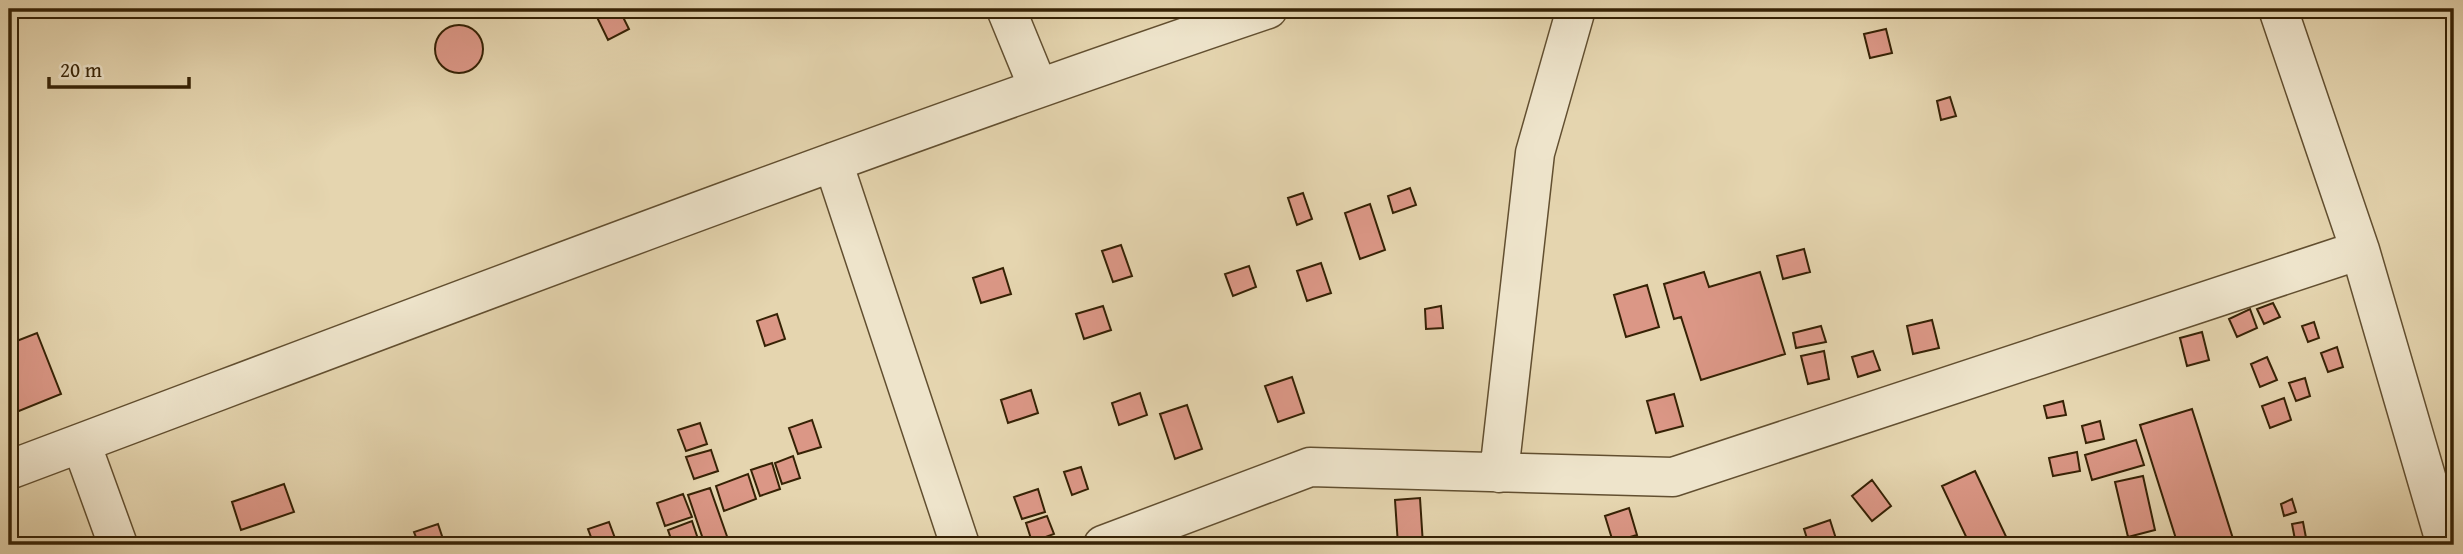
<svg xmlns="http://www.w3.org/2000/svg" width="2463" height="554" viewBox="0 0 2463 554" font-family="'Gentium Book Plus',serif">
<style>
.building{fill:#db9786;stroke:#362205;stroke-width:2}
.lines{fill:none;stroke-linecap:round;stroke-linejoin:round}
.street-casing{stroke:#624f30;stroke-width:41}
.street{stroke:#eee4cb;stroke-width:38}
</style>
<rect width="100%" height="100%" fill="#e5d5af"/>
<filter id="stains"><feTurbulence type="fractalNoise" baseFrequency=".00286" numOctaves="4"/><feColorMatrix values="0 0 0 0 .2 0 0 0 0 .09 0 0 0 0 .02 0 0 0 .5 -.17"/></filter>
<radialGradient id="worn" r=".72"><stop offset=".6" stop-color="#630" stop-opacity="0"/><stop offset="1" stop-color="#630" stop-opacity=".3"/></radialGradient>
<path class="building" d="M9,9H30L9,19Z
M593,9H619L629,29L608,40Z
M435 49a24 24 0 1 1 48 0a24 24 0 1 1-48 0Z
M1886,29L1892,53L1870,58L1864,34Z
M1950,97L1956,116L1941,120L1937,101Z
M1410,188L1416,205L1393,213L1388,196Z
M1303,193L1312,219L1297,225L1288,198Z
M1370,204L1385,250L1360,259L1345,213Z
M1121,245L1132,276L1113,282L1102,251Z
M1804,249L1810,272L1783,279L1777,256Z
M1321,263L1331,293L1307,301L1297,271Z
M1249,266L1256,287L1233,296L1225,274Z
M1003,268L1011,294L981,303L973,278Z
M1704,272L1709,287L1760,272L1785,354L1701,380L1681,317L1674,319L1664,284Z
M1647,285L1659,327L1626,337L1614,295Z
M2273,303L2280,317L2264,324L2257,309Z
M1103,306L1111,330L1084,339L1076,314Z
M1441,306L1443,328L1426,329L1425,309Z
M2250,309L2257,328L2237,337L2229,319Z
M777,314L785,339L765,346L757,321Z
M1932,320L1939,348L1913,354L1907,326Z
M2314,322L2319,338L2308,342L2302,326Z
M1821,326L1826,342L1796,348L1793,333Z
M2202,332L2209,360L2187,366L2180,338Z
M37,333L61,394L9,415V344Z
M2337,347L2343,367L2328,372L2321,353Z
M1824,351L1829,379L1808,384L1801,356Z
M1873,351L1880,370L1858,377L1852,357Z
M2267,357L2277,380L2260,387L2251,364Z
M1292,377L1304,413L1278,422L1265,386Z
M2305,378L2310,396L2296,401L2289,383Z
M1031,390L1038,413L1008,423L1001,400Z
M1140,393L1147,415L1119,425L1112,403Z
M1674,394L1683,426L1656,433L1647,401Z
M2284,398L2291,420L2270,428L2262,406Z
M2063,401L2066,415L2047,418L2044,406Z
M1187,405L1202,449L1175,459L1160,414Z
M2192,409L2235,545H2178L2140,425Z
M812,420L821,447L798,454L789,428Z
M2100,421L2104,439L2086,443L2082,426Z
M700,423L707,444L686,451L678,430Z
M2136,440L2144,465L2092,480L2085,455Z
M711,450L718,471L694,479L686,457Z
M2077,452L2080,471L2053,476L2049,458Z
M793,456L800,478L782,484L775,463Z
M772,463L780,489L760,496L751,470Z
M1081,467L1088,489L1072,495L1064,472Z
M1975,471L2010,545H1970L1942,486Z
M748,474L756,499L724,511L716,486Z
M2143,476L2155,530L2128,537L2115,482Z
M1872,480L1891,506L1872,521L1852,496Z
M284,484L294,512L241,530L232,502Z
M710,488L729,542L720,545H705L688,495Z
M1038,489L1045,512L1022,519L1014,497Z
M683,494L692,517L665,526L657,503Z
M1420,498L1423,545H1398L1395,500Z
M2292,499L2296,512L2284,516L2281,504Z
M1629,508L1637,535L1613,542L1605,516Z
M1047,516L1054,534L1032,542L1026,523Z
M1830,520L1838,545H1809L1804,529Z
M692,521L700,545H673L668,530Z
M609,522L616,541L604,545H594L588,529Z
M2303,522L2307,543L2296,545L2292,524Z
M438,524L445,545H419L414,532Z
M1784,539L1787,545H1771Z"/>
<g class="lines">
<g class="street-casing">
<path id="street" d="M1006,9L1038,87
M2278,9L2360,250L2446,545
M833,162L960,545
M81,443L118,545
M9,470C427,313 845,152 1268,9
M1499,473L1535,153L1576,9
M1103,545L1310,467L1673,477L2360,250"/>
</g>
<use href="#street" class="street"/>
</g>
<rect width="2463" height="554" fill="none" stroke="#e5d5af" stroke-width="35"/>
<rect x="10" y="10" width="2442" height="533" fill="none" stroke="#362205" stroke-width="3.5"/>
<rect x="18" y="18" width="2428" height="519" fill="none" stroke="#362205" stroke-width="2"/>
<path d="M49 77v10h140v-10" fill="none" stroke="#362205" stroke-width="3.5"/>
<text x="60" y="77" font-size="21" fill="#362205" stroke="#eee4cb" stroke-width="5" paint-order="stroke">20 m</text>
<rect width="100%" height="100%" filter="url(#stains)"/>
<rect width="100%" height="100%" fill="url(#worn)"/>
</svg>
